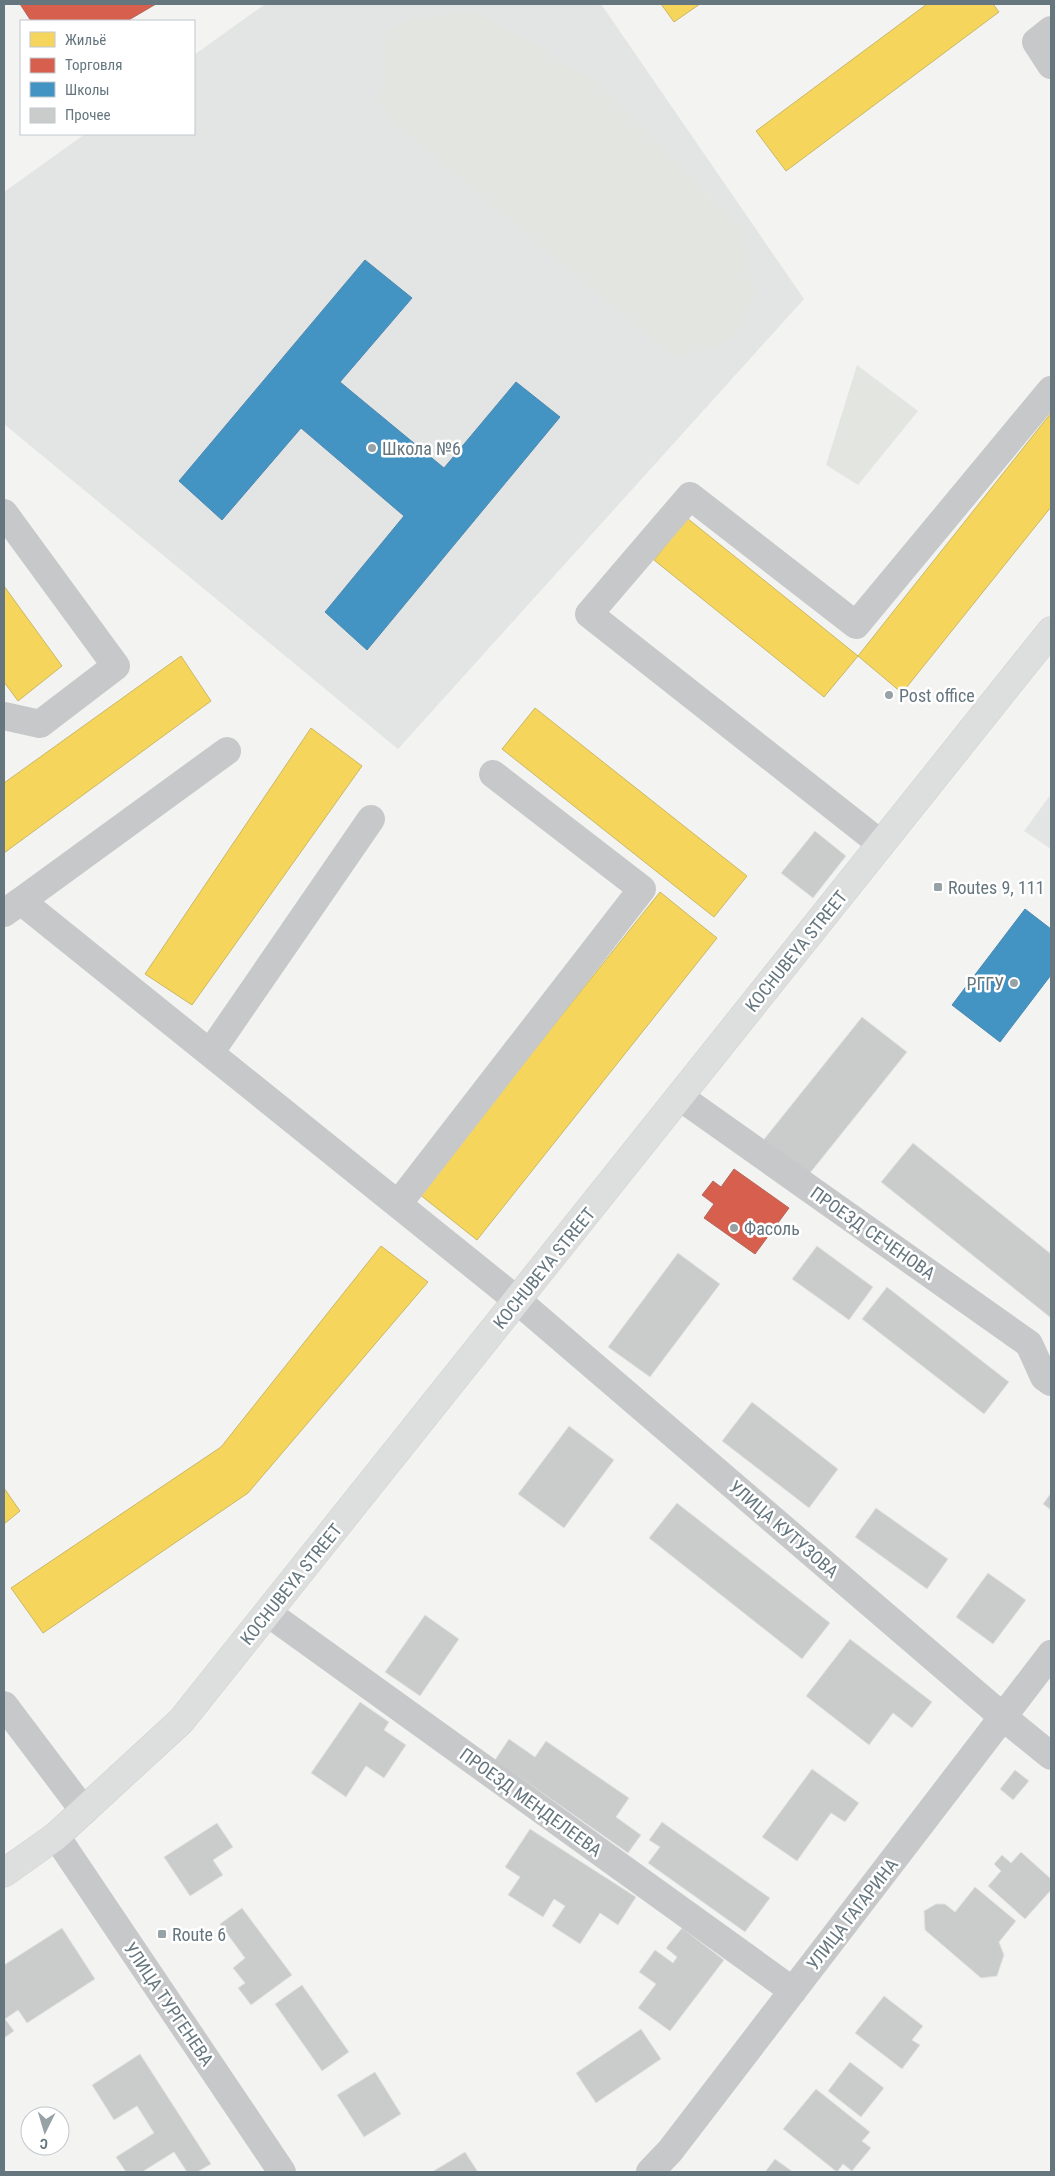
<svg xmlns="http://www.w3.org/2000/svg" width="1055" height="2176" viewBox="0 0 1055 2176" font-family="'Roboto Condensed',sans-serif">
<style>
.built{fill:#e3e4e4}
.green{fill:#e3e6e0}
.homes{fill:#f6d55c;stroke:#cab866}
.shops{fill:#d6604d;stroke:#b4675c}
.schools{fill:#4393c3;stroke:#4d8aaf}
.building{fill:#cacccc;stroke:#e2e2e2}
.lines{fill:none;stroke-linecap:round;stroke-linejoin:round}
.major-casing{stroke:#d0d1d1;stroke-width:29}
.minor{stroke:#c7c8c9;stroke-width:28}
.major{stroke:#dddede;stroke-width:28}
.poi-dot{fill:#97a2a7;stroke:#fff;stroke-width:2}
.labels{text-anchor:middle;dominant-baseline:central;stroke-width:5;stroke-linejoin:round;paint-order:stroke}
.poi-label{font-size:18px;fill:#65767f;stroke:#fff;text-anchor:start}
.street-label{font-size:18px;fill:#65767f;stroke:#fff}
</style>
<rect width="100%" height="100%" fill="#f3f3f2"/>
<path class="built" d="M265,4H601L804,299L398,749L4,424V192L85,134H194V55Z
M1051,794V849L1024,831Z"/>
<path class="green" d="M475,11L596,81L741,228L755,295L731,340L675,358L384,114L381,103L386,33L416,19Z
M857,365L918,411L858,485L826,465Z"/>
<path class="homes" d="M661,4H700L674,22Z
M927,4H993L999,12L786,171L756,131Z
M1051,413V507L902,693L858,656Z
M687,518L858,656L824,697L654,560Z
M4,586L62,666L18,701L4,682Z
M181,656L211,701L4,853V783Z
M535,708L747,876L714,917L502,749Z
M311,728L362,766L192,1005L145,974Z
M660,892L717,938L477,1240L419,1194Z
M381,1246L428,1282L248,1493L43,1633L11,1588L221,1447Z
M4,1488L20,1511L4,1524Z"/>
<path class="shops" d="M20,4H156L127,21H31Z
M734,1169L789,1208L755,1254L704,1218L714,1204L702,1195L713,1181L721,1187Z"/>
<path class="schools" d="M365,260L412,298L340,382L444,468L516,382L560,417L367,650L325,612L404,516L301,428L222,520L179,481Z
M1025,909L1051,929V975L1000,1042L952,1005Z"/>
<path class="building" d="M815,831L846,856L813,898L781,873Z
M862,1017L907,1052L806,1178L761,1143Z
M913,1143L1051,1254V1318L881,1182Z
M817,1246L873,1287L849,1320L792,1279Z
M678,1253L720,1284L650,1377L608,1347Z
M887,1287L1009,1382L984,1414L862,1319Z
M752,1402L838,1469L809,1508L722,1441Z
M569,1426L614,1460L564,1528L518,1494Z
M1051,1493V1510L1043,1504Z
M677,1503L830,1623L802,1659L649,1538Z
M876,1508L948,1559L927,1589L855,1537Z
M988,1573L1026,1600L993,1644L956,1617Z
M425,1615L459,1639L420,1696L385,1672Z
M850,1639L932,1702L912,1728L893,1713L869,1745L806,1696Z
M360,1702L389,1722L384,1730L406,1745L384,1778L366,1766L346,1797L311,1773Z
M509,1739L535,1757L546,1741L629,1798L616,1817L641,1835L628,1853L495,1760Z
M812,1769L859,1803L845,1822L831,1813L797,1861L762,1837Z
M1015,1770L1029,1781L1013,1800L1000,1789Z
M662,1822L770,1898L745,1932L648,1863L660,1847L649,1840Z
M217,1823L233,1847L213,1860L223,1875L190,1896L164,1857Z
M530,1829L636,1897L618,1925L600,1913L580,1944L552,1926L565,1906L554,1899L543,1917L508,1895L520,1877L505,1867Z
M1021,1852L1051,1879V1890L1025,1919L988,1886L1001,1871L994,1864L1002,1855L1011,1863Z
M975,1887L1016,1921L999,1942L1004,1955L997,1976L981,1978L925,1930L924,1911L936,1904H945L955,1912Z
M242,1908L292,1975L251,2005L238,1988L245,1983L233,1968L245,1958L220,1924Z
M62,1928L95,1979L27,2023L18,2010L5,2019L14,2031L4,2038V1965Z
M682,1928L724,1960L670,2031L638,2008L656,1984L639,1972L655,1950L673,1963L677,1957L666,1948Z
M302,1985L349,2052L322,2071L275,2004Z
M884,1996L923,2026L912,2040L920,2045L902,2069L855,2033Z
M641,2029L661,2059L596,2103L576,2073Z
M140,2054L211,2164L197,2172H187L174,2152L142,2172H126L116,2157L154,2133L137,2106L114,2120L92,2085Z
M850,2062L884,2088L861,2117L828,2091Z
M375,2072L401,2114L364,2137L337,2095Z
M816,2089L870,2132L862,2141L871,2148L852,2171L843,2164L837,2172L783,2129Z
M465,2152L478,2172H432Z
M775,2159L793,2172H765Z"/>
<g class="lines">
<g class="major-casing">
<path id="major" d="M4,1873L56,1836L181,1721L1051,631"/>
</g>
<path class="minor" d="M1051,30L1036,42L1051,65
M4,513L116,666L40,724L4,716
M881,844L589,614L690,496L856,625L1051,390
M21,901L227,751
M4,913L21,901L518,1301L1003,1717L1051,1756
M210,1053L371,819
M680,1097L1029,1344L1044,1377L1051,1382
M398,1204L642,889L493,774
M268,1613L793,1991
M4,1705L84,1811
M56,1836L282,2172
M650,2172L670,2151L1051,1654"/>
<use href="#major" class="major"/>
</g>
<g class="poi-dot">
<circle cx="372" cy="448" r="5"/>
<circle cx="889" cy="695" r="5"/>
<rect x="933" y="882" width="10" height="10" rx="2.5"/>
<circle cx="1014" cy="983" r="5"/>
<circle cx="734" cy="1228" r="5"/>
<rect x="157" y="1929" width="10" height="10" rx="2.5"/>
</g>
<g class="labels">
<g class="poi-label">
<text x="382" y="448">Школа №6</text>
<text x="899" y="695">Post office</text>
<text x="948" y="887">Routes 9, 111</text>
<text x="1004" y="983" text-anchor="end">РГГУ</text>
<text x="744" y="1228">Фасоль</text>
<text x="172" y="1934">Route 6</text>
</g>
<g class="street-label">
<text transform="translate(796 951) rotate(-51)">KOCHUBEYA STREET</text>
<text transform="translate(873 1233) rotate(35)">ПРОЕЗД СЕЧЕНОВА</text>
<text transform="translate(544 1268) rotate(-51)">KOCHUBEYA STREET</text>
<text transform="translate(784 1529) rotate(41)">УЛИЦА КУТУЗОВА</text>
<text transform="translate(291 1584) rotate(-51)">KOCHUBEYA STREET</text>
<text transform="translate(531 1802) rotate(36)">ПРОЕЗД МЕНДЕЛЕЕВА</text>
<text transform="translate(852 1914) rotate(-52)">УЛИЦА ГАГАРИНА</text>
<text transform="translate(169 2004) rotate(56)">УЛИЦА ТУРГЕНЕВА</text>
</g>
</g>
<rect width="1055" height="2176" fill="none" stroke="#65767f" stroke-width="10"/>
<rect x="20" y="20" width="175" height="115" fill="#ffffff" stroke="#c1c8cc"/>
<rect x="30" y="32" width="25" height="15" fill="#f6d55c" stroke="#c1c8cc"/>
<text x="65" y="45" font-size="15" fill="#65767f">Жильё</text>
<rect x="30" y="58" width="25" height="15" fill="#d6604d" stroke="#c1c8cc"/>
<text x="65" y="70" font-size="15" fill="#65767f">Торговля</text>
<rect x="30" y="82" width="25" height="15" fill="#4393c3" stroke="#c1c8cc"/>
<text x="65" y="95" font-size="15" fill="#65767f">Школы</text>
<rect x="30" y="108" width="25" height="15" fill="#cacccc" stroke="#c1c8cc"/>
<text x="65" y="120" font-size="15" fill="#65767f">Прочее</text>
<g transform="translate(45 2131) rotate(185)"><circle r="24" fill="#ffffff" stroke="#c1c8cc"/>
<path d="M0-4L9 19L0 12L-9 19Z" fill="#97a2a7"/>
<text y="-8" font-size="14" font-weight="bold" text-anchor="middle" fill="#65767f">С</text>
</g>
</svg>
